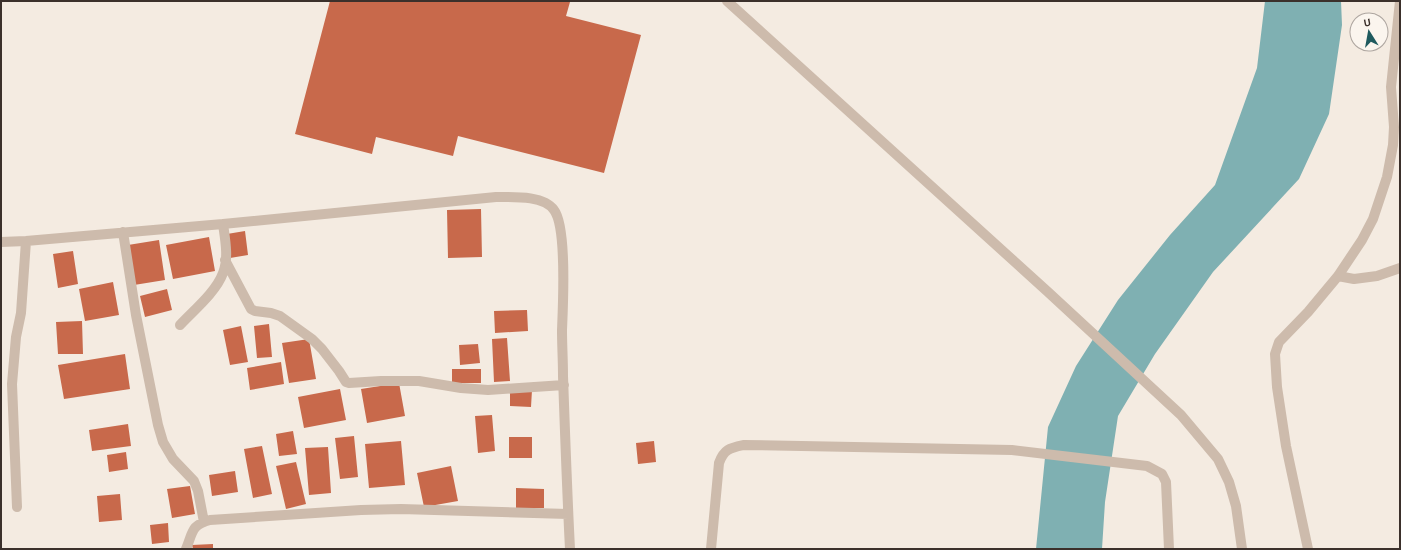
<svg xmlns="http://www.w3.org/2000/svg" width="1401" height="550" viewBox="0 0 1401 550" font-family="'Alegreya Sans',sans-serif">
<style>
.water{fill:#7fb0b2}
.building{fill:#c8694b}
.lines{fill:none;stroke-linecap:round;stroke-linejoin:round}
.service{stroke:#cdbbac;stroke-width:10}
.minor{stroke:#cdbbac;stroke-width:10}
</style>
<rect width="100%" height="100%" fill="#f4ebe1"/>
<path class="water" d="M1265,1H1341L1342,25L1329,114L1299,179L1213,272L1155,354L1118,416L1105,502L1102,549H1036L1048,427L1076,366L1118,300L1170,235L1215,185L1257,68Z"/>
<path class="building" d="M330,1H564L570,2L566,16L641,35L604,173L458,136L453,156L376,137L372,154L295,134Z
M481,209L482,257L448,258L447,210Z
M245,231L248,255L230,258L227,234Z
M209,237L215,271L173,279L166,245Z
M159,240L165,280L134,285L128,245Z
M73,251L78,284L58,288L53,254Z
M113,282L119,315L85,321L79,289Z
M167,289L172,310L145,317L140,296Z
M527,310L528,331L495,333L494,311Z
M82,321L83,354H58L56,322Z
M269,324L272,357L257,358L254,326Z
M241,326L248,362L230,365L223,330Z
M507,338L510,381L494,382L492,339Z
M309,339L316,379L289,383L282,343Z
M478,344L480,363L460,365L459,345Z
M125,354L130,389L64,399L58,365Z
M281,362L284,384L250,390L247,368Z
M452,369H481V383H452Z
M399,383L405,416L367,423L361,389Z
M340,389L346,420L304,428L298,397Z
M510,389L532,390L531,407L510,406Z
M492,415L495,451L478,453L475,416Z
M128,424L131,446L92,451L89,430Z
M293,431L297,454L279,456L276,434Z
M354,436L358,477L340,479L335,438Z
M509,437H532V458H509Z
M401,441L405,485L369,488L365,444Z
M654,441L656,462L638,464L636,443Z
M262,446L272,494L253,498L244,449Z
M328,447L331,493L309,495L305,448Z
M126,452L128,469L109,472L107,455Z
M296,462L306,504L286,509L276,466Z
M451,466L458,501L424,507L417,473Z
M235,471L238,492L212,496L209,475Z
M190,486L195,514L172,518L167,489Z
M516,488L544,489V508H516Z
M120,494L122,520L99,522L97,496Z
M168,523L169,542L152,544L150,525Z
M213,544V549H193L192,545Z"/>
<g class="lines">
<path class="service" d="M727,1L1048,292L1181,415L1218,459L1229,482L1236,506L1242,549"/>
<path class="minor" d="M123,232L136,315L158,425L163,442L173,459L194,481L198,491L204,522
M1,242L26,241L223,224L496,197C512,197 544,195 554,210C567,227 563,306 562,330C562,345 563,360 563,376C565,433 567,491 570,549
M225,260L251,309L255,311L271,313L280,316L312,339L322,349L339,371L346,382L349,383L381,381H419L461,388L488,390L564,385
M1338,276L1354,279L1377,276L1400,268
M180,325C194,310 216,292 223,273C229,258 225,239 223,224
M17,507L12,384L16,337L21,313L26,241
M186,549C193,532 191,525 210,520L361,510L401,509L568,514
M711,549L719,463C724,449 730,448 744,445L1012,450L1147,466L1162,474L1166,482L1169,549
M1308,549L1286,446L1277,387L1275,354L1279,342L1308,312L1338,276L1362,240L1373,219L1387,177L1393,145L1394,127L1391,87L1400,1"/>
</g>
<rect width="1401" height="550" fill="none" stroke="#3b302b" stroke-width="4"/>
<g transform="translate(1369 32) rotate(349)"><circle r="19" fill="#fbf5ee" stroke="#aea6a0"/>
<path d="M0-3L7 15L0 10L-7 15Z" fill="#1f5a5e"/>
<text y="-6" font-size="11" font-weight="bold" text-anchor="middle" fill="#3b302b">U</text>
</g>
</svg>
